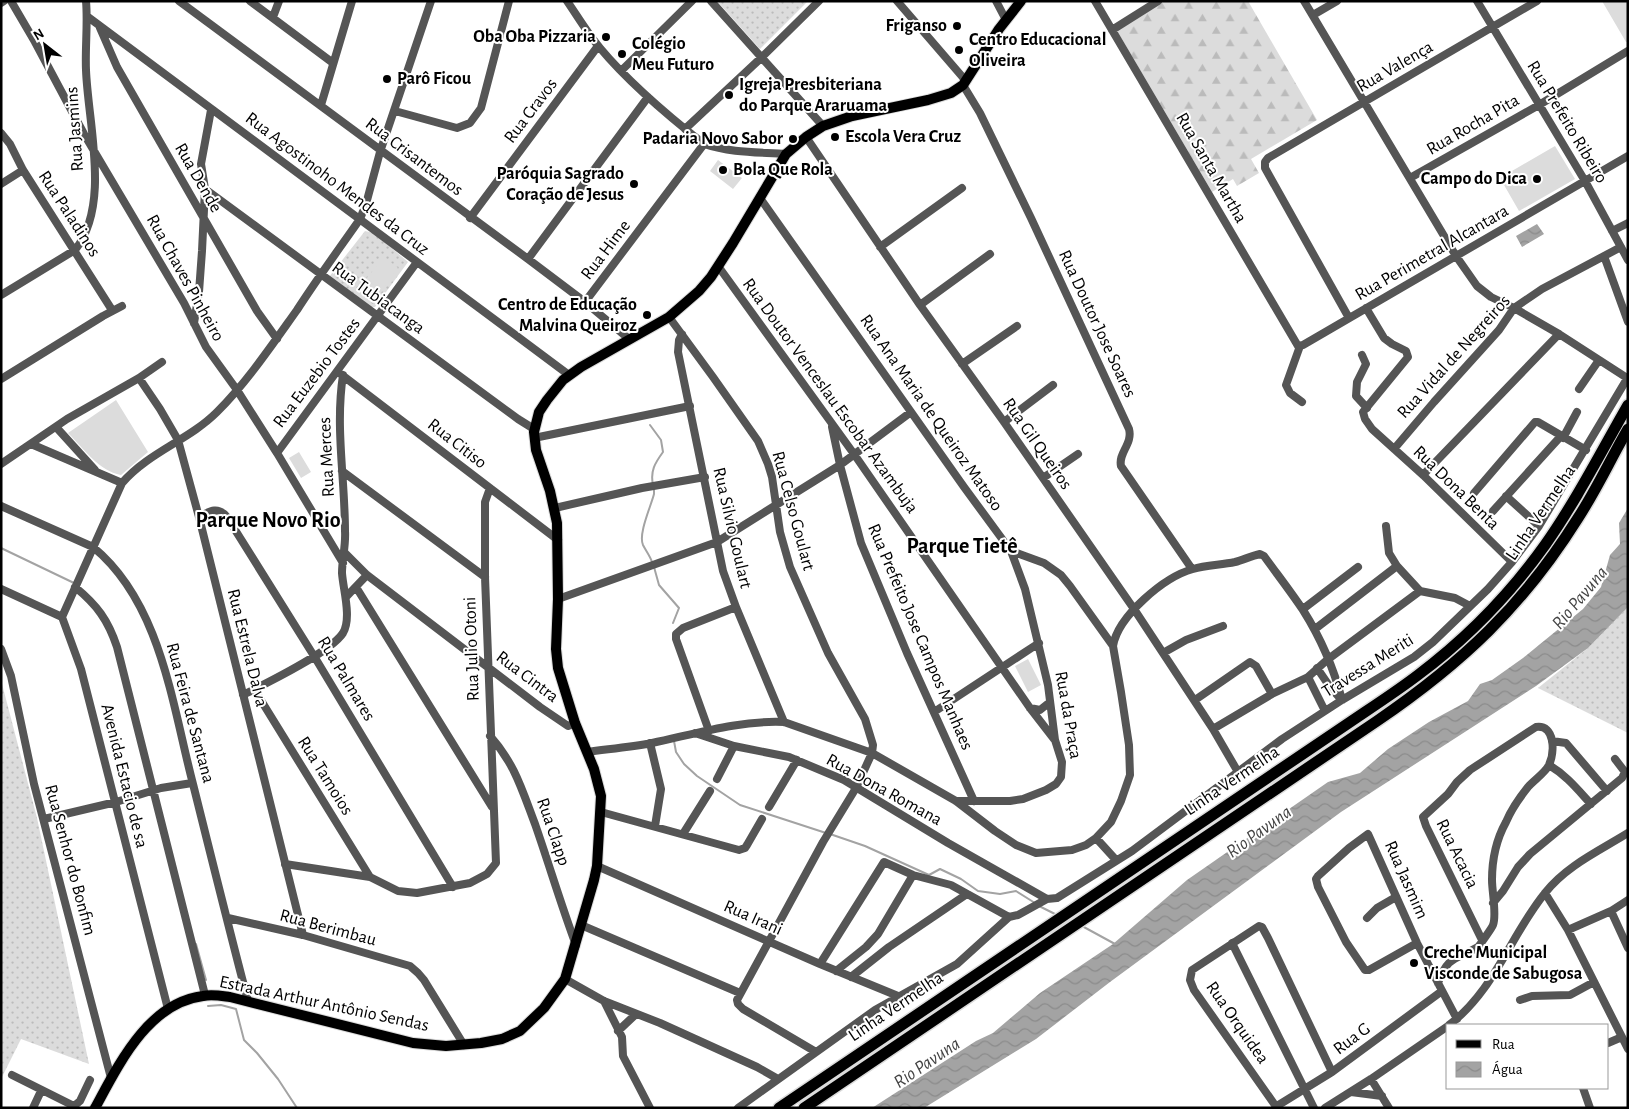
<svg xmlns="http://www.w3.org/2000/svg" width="1629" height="1109" viewBox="0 0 1629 1109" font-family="'Alegreya Sans',sans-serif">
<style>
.grass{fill:url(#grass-dots)}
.forest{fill:url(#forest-firs)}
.pitch{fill:#dcdcdc}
.water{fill:url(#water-waves)}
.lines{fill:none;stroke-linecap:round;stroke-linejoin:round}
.stream{stroke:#a3a3a3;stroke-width:2}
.major-casing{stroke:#dbdbdb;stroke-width:12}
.highway-casing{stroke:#dbdbdb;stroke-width:14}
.minor{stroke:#555;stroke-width:8}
.major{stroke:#000;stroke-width:10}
.highway{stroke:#000;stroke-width:11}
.poi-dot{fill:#000;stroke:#fff;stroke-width:2}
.labels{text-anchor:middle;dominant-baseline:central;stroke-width:4;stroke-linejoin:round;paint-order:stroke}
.poi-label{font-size:18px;font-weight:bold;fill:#000;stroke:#fff;text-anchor:start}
.street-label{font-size:18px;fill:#000;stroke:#fff}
.water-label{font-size:19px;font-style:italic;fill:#444;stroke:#fff}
.district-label{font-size:22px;font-weight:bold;fill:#000;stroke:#fff}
</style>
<defs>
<pattern id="grass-dots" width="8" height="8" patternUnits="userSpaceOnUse" patternTransform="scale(1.25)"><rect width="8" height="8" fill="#dcdcdc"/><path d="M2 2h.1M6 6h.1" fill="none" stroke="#bbb" stroke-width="1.8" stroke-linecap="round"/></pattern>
<pattern id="forest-firs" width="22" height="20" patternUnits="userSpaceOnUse" patternTransform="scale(1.25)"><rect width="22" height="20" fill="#dcdcdc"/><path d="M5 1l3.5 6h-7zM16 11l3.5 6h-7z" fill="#bbb"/></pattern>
<pattern id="water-waves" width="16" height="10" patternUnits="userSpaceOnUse" patternTransform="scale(1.25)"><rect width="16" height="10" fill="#a3a3a3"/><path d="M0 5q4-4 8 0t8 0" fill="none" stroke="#8b8b8b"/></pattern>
</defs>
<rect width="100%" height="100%" fill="#fff"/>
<path class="grass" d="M717,1H808L760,49Z
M365,231L374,233L408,262L375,307H371L329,277Z
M1628,607V733L1538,688L1588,648Z
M1,680L37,818L89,1064L21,1039L1,1079Z"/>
<path class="forest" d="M1163,1H1248L1317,120L1251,159L1259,173L1237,186L1233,179L1212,192L1116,29Z"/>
<path class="pitch" d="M1602,1H1628V42H1626Z
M1555,146L1575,179L1519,211L1500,178Z
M718,160L742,178L733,189L710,171Z
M384,257L398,268L381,291L366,279Z
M116,400L148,452L121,475C99,471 84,449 68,433Z
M299,452L311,472L301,478L289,458Z
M1028,659L1041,685L1028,692L1015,666Z"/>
<path class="water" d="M1537,224L1544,234L1522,247L1516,236Z
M1628,508V607L1588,648L1536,686L1341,812L1110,982L1036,1039L924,1108H872L976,1041L993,1033L1040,993L1113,944L1187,880L1328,782L1360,773L1388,749L1429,722L1468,701L1480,684L1492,680L1523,658L1583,609L1601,587L1610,555L1620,544L1619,523Z"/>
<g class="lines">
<path class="stream" d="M650,425L661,440L663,452C655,463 650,471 653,485
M1,548L74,583
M652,562C650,556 646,551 643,545C638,534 651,506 654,494V490
M654,567L659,585L679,608L673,623
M674,741L676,752L684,764L697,776L740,805L826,833
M830,834L865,846L929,875L940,869L961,879L978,891L1000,894L1016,891L1035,903
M1039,906L1057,915
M1082,926L1115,944
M196,944L206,980
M208,1006L221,1005L236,1009L244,1040L257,1053L278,1079L297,1108"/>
<g class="major-casing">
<path id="major" d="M95,1108C119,1064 148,1003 203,996C212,994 222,996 230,997L413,1043L446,1046L481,1043L502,1039L520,1031L544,1008L565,979L594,880L597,866L601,796L594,769L575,723L558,668L556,649L558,599L557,523L550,491L536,450L534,432L539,412L547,400L563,380L581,367L669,317L699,291L711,277L733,243L786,154L806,137L823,126L852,116L928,100L951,93L963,85L999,29L1021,1"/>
</g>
<g class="highway-casing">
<path id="highway" d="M779,1108L1365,712C1383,700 1401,688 1418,675C1466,639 1510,594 1545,545C1576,501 1601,452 1628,405
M804,1108L1377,721C1462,663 1523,606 1578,518C1597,489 1611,458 1628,429"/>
</g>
<path class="minor" d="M11,1L35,42L84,134L184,303L206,347L237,390L277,453L343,563
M179,1L528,259L585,302L629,339
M250,1L333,63
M567,1C578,17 588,34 600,48C630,84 667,115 704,144C731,153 759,152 786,154
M711,1L823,126
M897,1L966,81
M996,1L1006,20
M1095,1L1298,346L1303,345L1628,156
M1304,1L1456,256L1477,286L1491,297L1514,308L1559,334L1627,378
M1477,1L1585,181L1628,260
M1,3L4,1
M1313,15L1337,1
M88,17L569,375
M273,17L279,1
M100,28L117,67L257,311L277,339
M1112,30L1158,1
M621,71L692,1
M963,85L980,113L1031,218L1129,429C1133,444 1118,453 1121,466L1192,569
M321,105L352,1
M395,111L457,128L470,123L481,108L509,1
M685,129L761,58L819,1
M1,133L10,144L23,170L112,310
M806,137L920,305L1004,422L1134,609L1213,729L1238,772
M1410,178L1539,105L1628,51
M1,184L23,170
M205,189C309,266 414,342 518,419L534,429
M760,198L964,487L1011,551L1025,589L1048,685L1055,740L1062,762L1061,777L1056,784L1046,790L1023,799L1010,801H956
M470,218L598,46
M1612,231L1628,223
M880,247L962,188
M1604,256L1628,322
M528,259L648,97
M718,266L854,454L1030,708L1054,739
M1,295L75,250C111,205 88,124 86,70C85,47 88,24 86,1
M585,302L704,144
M920,305L990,254
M1366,308L1384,338L1392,344L1406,351L1408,357L1363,412L1365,419L1372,429L1423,475L1512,562
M669,317L713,377L758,441L768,464L772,477L780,532L790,567L828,653L865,719L873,745L872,753L856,788L823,842L737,1000L738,1004L743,1009L816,1052
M1349,318L1265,168V162L1268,158L1537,1
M194,323L199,292L202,251L205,189L201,164L211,110
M682,334L679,340L678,352L723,571L736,607L784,722
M1300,346L1286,385L1290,393L1302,402
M1362,355L1366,364L1357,382L1356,396L1367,408
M962,364L1017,326
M338,372L558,540
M139,378L160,409L178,440L199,517L303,935
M1,379L103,316L122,306
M1579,389L1599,360
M1004,422L1053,385
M56,427L95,470
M832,427L840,465L861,543L907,653L974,801
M534,438L690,406
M1563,438L1577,412
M31,444L122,483
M1394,449L1434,402L1499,330L1514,308L1542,289L1621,247
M277,453L417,262
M1,464L67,419L139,378L162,362
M342,471L485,577
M1423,475L1559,334
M1043,478L1078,454
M1474,493L1535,422H1538L1586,450
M1506,496L1539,526
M1,506L93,547C161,603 172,704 193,784C211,856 229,929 248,1001
M555,508L642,488L705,477
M1493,511L1561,436
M199,517C210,511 218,506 227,517L314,656L453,887
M1386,526L1389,553L1397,566L1420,591
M345,553L367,575L540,707L568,726L575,723
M75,587C97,605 108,620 117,647L205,995
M356,587L492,807
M1,589L62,617L81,669L168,1009
M346,597L367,575
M558,599L717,542L840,465L911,412
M1303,609L1358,567
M62,617L122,483C149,452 189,440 217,412C247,382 272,345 297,310C317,279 339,249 360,219L366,204L380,152L431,1
M1315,629L1397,566
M1113,646C1118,616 1164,577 1193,569C1206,565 1221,565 1235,562C1243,560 1251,556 1260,554L1264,556C1277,574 1291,592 1303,610C1320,637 1334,669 1342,700
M1,649L11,676L34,784L111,1078
M1163,653L1186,640L1223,626
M1317,668L1330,687L1340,698
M1308,677L1325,711
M254,689L370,877
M243,695C265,684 331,652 343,633C352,618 343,589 342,573C342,559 346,545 345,531C345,479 335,427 343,375
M1195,700L1250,662L1256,666L1272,694
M1030,708L1040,710L1050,702
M934,712L1039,643
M1213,729L1272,694L1308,677L1327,660L1420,591L1455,598L1470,606
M709,731L676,639V634L683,628L736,607
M695,733L734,746L789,757L844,780L948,843L1047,899L1057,898L1132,851L1282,739L1342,700L1414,657L1433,642L1488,589L1512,562L1539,526L1628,377
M490,736C515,764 522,790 535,824C549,864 561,905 576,945
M1552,741L1566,743L1607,791
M650,743L661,789L655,826
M587,752C609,749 631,747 652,743C695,734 740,720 784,722L872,753L956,801L995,831L1016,845L1036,853L1072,850L1086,845L1096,838L1111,822L1121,801L1130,775L1129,745L1121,692L1113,646L1070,586L1061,575L1044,563L1011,551
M1549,765C1566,775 1578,790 1591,804
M717,779L734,746
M769,807L797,760
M601,812L739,850L745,848L747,845L762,819
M44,819L116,802L161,788L192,783
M683,834L710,791
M1096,838L1116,860
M285,864L370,877L398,891L417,893L470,883L487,874L496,863L485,577V502L490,488
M597,866L820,964L898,996
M1545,893L1568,930L1628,1049
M1493,903L1503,891L1518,867L1530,854L1622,778L1625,772L1615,759
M1611,911L1628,948
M228,918L303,935L410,966L418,973L424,980L464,1045
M1367,918L1377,908L1396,897
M581,925L740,993
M1568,930L1611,911L1628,900
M1232,943L1314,1108
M1417,943L1369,970H1365L1346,942L1318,887L1316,879L1318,876L1349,848L1368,834L1417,943L1457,1019
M820,964L884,862L913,875L951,885L1009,917
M836,971L866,947L878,934L913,875
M851,977L889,947L967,894
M565,979L604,1001L660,1023L757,1067L778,1079
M1438,983C1448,955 1456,960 1478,947C1479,946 1492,928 1493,925C1497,915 1492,892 1492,880C1492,860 1496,840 1506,822C1511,810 1520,797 1528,787C1534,780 1545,773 1549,765C1555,752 1555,724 1536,727L1470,770L1457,782L1448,794L1423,817L1426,826L1482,940
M1520,1000L1532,996L1570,995L1594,982
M604,1001L622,1037L623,1056L650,1108
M1449,1025C1495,990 1510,936 1545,893C1566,866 1599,851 1628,833
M618,1031L636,1014
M1608,1043L1622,1037
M12,1075L74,1106L80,1101L90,1080
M1371,1079L1389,1108
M1583,1088L1590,1108
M1351,1092L1382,1096
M1277,1106L1332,1072L1442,991
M33,1108L41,1091
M738,1108L875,1010L957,964L1009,917L1018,915L1047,899
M1277,1108L1194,990L1190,980L1192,970L1259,926L1262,927L1268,938L1332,1072
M1325,1108L1371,1079L1448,1026"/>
<use href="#major" class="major"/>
<use href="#highway" class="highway"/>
</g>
<g class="poi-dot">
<circle cx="957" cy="26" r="5"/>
<circle cx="606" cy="37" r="5"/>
<circle cx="959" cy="50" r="5"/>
<circle cx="622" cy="54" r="5"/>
<circle cx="387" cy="79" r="5"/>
<circle cx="729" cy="95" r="5"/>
<circle cx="835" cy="137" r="5"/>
<circle cx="793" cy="139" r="5"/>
<circle cx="723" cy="170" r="5"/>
<circle cx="1537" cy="179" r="5"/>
<circle cx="634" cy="184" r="5"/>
<circle cx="647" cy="315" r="5"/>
<circle cx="1414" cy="963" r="5"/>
</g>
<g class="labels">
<g class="poi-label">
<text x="947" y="26" text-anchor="end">Friganso</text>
<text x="596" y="37" text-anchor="end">Oba Oba Pizzaria</text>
<text x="969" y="40">Centro Educacional<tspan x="969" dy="21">Oliveira</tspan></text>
<text x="632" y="44">Colégio<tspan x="632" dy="21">Meu Futuro</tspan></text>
<text x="397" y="79">Parô Ficou</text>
<text x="739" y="85">Igreja Presbiteriana<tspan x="739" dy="21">do Parque Araruama</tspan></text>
<text x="845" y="137">Escola Vera Cruz</text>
<text x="783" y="139" text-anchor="end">Padaria Novo Sabor</text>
<text x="733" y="170">Bola Que Rola</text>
<text x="624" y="174" text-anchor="end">Paróquia Sagrado<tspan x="624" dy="21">Coração de Jesus</tspan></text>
<text x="1527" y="179" text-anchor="end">Campo do Dica</text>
<text x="637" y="305" text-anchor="end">Centro de Educação<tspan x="637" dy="21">Malvina Queiroz</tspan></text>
<text x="1424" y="953">Creche Municipal<tspan x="1424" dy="21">Visconde de Sabugosa</tspan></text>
</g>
<g class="street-label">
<text transform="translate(1395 67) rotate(-30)">Rua Valença</text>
<text transform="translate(531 111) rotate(-53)">Rua Cravos</text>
<text transform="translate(1567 122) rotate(59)">Rua Prefeito Ribeiro</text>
<text transform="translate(1473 125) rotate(-30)">Rua Rocha Pita</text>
<text transform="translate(75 129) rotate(-94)">Rua Jasmins</text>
<text transform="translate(414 157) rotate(37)">Rua Crisantemos</text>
<text transform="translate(1211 168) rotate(60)">Rua Santa Martha</text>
<text transform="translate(198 178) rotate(60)">Rua Dende</text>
<text transform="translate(337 184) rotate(37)">Rua Agostinoho Mendes da Cruz</text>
<text transform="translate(69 214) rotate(57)">Rua Paladinos</text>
<text transform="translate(606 250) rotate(-53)">Rua Hime</text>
<text transform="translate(1432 253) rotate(-30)">Rua Perimetral Alcantara</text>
<text transform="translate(185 278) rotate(61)">Rua Chaves Pinheiro</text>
<text transform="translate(378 298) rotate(36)">Rua Tubiacanga</text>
<text transform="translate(1097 324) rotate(65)">Rua Doutor Jose Soares</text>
<text transform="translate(1454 357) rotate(-48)">Rua Vidal de Negreiros</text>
<text transform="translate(317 373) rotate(-53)">Rua Euzebio Tostes</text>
<text transform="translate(830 396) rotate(54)">Rua Doutor Venceslau Escobar Azambuja</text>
<text transform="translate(931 413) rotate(55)">Rua Ana Maria de Queiroz Matoso</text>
<text transform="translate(457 444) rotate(38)">Rua Citiso</text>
<text transform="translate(1037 444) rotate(55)">Rua Gil Queiros</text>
<text transform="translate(327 457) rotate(-93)">Rua Merces</text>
<text transform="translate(1456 488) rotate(44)">Rua Dona Benta</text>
<text transform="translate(793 511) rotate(75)">Rua Celso Goulart</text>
<text transform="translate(1541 513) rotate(-56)">Linha Vermelha</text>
<text transform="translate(732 528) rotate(77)">Rua Silvio Goulart</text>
<text transform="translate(920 637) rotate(67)">Rua Prefeito Jose Campos Manhaes</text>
<text transform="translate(247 648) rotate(76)">Rua Estrela Dalva</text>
<text transform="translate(472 649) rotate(-92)">Rua Julio Otoni</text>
<text transform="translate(1368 666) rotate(-32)">Travessa Meriti</text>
<text transform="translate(527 677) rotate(37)">Rua Cintra</text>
<text transform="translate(346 679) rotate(59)">Rua Palmares</text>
<text transform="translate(190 713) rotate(75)">Rua Feira de Santana</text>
<text transform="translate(1068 715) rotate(80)">Rua da Praça</text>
<text transform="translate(124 776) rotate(76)">Avenida Estacio de sa</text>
<text transform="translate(325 776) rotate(58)">Rua Tamoios</text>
<text transform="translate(1232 781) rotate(-34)">Linha Vermelha</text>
<text transform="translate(884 790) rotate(29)">Rua Dona Romana</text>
<text transform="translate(553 832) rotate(71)">Rua Clapp</text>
<text transform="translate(1457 854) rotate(64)">Rua Acacia</text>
<text transform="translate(70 860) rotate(75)">Rua Senhor do Bonfim</text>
<text transform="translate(1406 880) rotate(66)">Rua Jasmim</text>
<text transform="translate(753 918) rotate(24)">Rua Irani</text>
<text transform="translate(328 928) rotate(15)">Rua Berimbau</text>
<text transform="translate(324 1004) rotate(12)">Estrada Arthur Antônio Sendas</text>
<text transform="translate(896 1007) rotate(-34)">Linha Vermelha</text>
<text transform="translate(1237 1023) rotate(55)">Rua Orquidea</text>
<text transform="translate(1352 1039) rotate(-37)">Rua G</text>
</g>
<g class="water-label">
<text transform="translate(1580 598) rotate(-50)">Rio Pavuna</text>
<text transform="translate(1259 832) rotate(-36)">Rio Pavuna</text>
<text transform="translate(927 1063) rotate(-34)">Rio Pavuna</text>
</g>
<g class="district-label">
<text x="268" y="520">Parque Novo Rio</text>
<text x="962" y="546">Parque Tietê</text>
</g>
</g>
<rect width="1629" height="1109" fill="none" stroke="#000000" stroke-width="5"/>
<rect x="1446" y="1024" width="162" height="65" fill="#ffffff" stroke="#999999"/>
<rect x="1456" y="1040" width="25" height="8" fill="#000000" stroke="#999999"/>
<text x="1492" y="1049" font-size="15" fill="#000000">Rua</text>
<rect x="1456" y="1062" width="25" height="15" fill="url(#water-waves)" stroke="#999999"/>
<text x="1492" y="1074" font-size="15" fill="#000000">Água</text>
<g transform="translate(45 45) rotate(329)" stroke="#ffffff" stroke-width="4" paint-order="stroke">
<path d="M0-4L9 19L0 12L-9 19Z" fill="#000000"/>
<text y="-8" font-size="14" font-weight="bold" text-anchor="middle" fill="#000000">N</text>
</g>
</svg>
